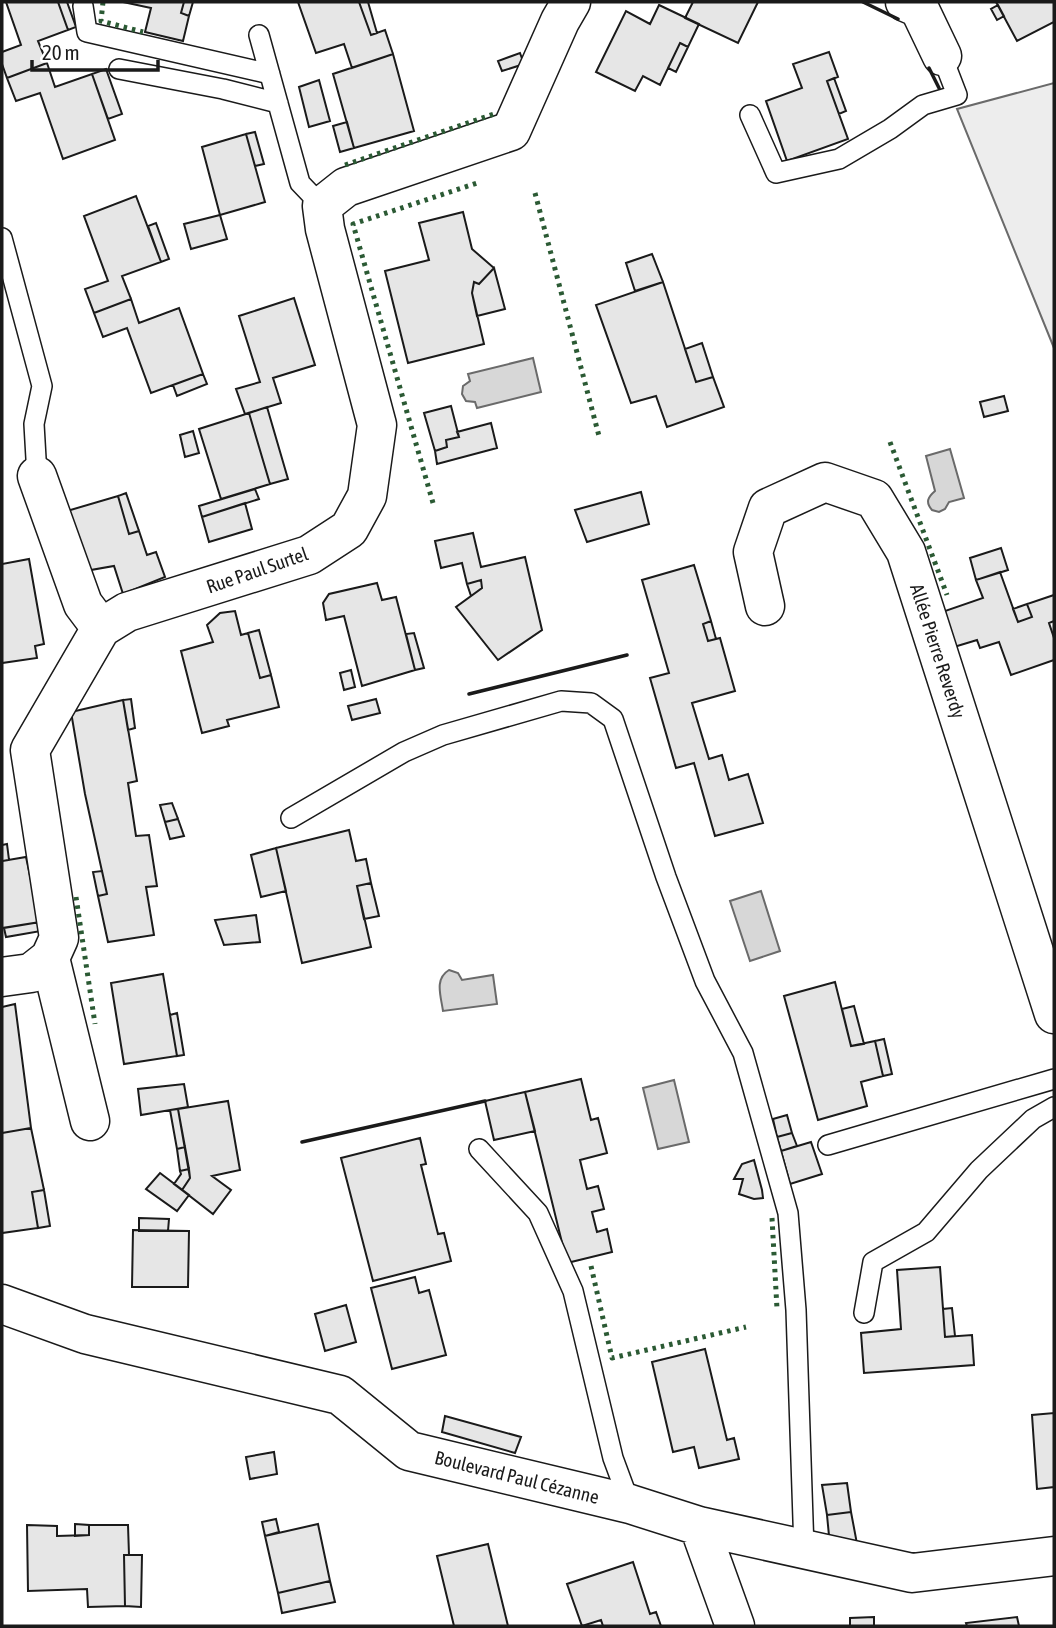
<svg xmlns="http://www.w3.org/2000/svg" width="1056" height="1628" viewBox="0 0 1056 1628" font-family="'Asap Condensed',sans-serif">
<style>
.built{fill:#ededed;stroke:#6a6a6a;stroke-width:2}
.water{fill:#d7d7d7;stroke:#6a6a6a;stroke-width:2}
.building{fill:#e6e6e6;stroke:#1a1a1a;stroke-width:2}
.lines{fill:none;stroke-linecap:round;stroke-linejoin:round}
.service-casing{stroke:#1a1a1a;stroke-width:22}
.minor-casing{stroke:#1a1a1a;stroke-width:41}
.service{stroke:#fff;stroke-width:19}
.minor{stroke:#fff;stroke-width:38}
.hedge{stroke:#2b5a34;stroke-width:5;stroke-dasharray:3.5 5;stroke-linecap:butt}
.wall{stroke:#1a1a1a;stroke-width:3.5}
.labels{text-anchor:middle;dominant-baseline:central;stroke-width:5;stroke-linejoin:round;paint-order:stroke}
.street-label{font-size:19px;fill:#1a1a1a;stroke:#fff}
</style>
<rect width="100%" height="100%" fill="#fff"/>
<path class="built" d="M1054,83V348L957,109Z"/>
<path class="water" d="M533,358L541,392L477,408L475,402L466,401L462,394L463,386L470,381L468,374Z
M950,449L964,498L949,502L945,509L939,512L932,510C925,502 928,497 935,491L926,456Z
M761,891L780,951L750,961L730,901Z
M449,970L458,973L462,980L493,975L497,1004L443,1011C441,996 434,979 449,970Z
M674,1080L689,1142L658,1149L643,1088Z"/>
<path class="building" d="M6,2H58L68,30L38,41L47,63L7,78L2,64V52L21,45Z
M58,2H67L76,27L68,30Z
M123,2H184L181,13L189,16L183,41L145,32L151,8Z
M184,2H193L189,16L181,13Z
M298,2H359L371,35L385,30L393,54L352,68L344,44L316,53Z
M359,2H368L377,33L371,35Z
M693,2H758L738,43L685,18Z
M996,2H1054V22L1017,41Z
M659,5L699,24L688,47L680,43L660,85L643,76L635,91L596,72L626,11L650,24Z
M998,5L1004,16L997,20L991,9Z
M680,43L688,47L676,72L668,68Z
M829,52L838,77L827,81L848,139L787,161L766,101L802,88L793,64Z
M520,53L524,64L502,71L498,61Z
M393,54L414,131L354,148L333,74Z
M47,63L55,87L92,74L115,140L63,159L40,93L16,101L7,78Z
M106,69L122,114L108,119L92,74Z
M834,78L846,111L839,114L827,81Z
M319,80L330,121L309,127L299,87Z
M347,122L354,148L340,152L333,126Z
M255,132L264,164L255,166L246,134Z
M246,134L265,202L220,215L202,147Z
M136,196L161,262L122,276L131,299L94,313L85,289L108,281L84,216Z
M463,212L472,249L494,268L479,284L474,282L472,293L484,344L408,363L385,271L429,260L419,223Z
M220,215L227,239L191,249L184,224Z
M156,223L169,259L161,262L148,226Z
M652,254L663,282L635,291L626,263Z
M494,268L505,309L477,316L472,293L474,282L479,284Z
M663,282L696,382L713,377L724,407L667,427L656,396L631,403L596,305Z
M294,298L315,365L273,378L281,403L245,414L236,389L260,382L239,316Z
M131,299L139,323L179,308L203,374L151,393L127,328L103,337L94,313Z
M702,343L713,377L696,382L685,349Z
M203,374L207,384L177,396L173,385Z
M1004,396L1008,411L984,417L980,402Z
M451,406L459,437L446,440L447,447L435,451L424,413Z
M267,407L288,479L270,484L249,413Z
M249,413L270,484L221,499L199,429Z
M491,423L497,448L437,464L435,451L447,447L446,440L459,437L457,432Z
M193,431L199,453L185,457L180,435Z
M255,489L259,499L202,517L199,506Z
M641,492L649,524L587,542L575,510Z
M126,493L139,531L129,534L118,496Z
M118,496L129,534L139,531L147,555L156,552L165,577L123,594L114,566L85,571L67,511Z
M245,503L252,529L209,542L202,517Z
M473,533L481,567L525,557L542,630L498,660L456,607L482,588L481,580L467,584L462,563L441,568L435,541Z
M1001,548L1008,570L976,580L970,558Z
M29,559L44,644L35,646L37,658L2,663V564Z
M694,565L711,621L703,624L708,641L720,638L735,691L692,703L709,759L722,755L729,780L748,774L763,823L715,836L694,763L676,768L650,678L669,673L642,580Z
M1000,572L1018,622L1032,617L1027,604L1054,595V621L1049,623L1054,638V660L1011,675L999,642L980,648L977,640L954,647L942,612L983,598L976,580Z
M481,580L482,588L471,596L467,584Z
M377,583L382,600L396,597L415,670L362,686L344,616L326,620L323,603L329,594Z
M1027,604L1032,617L1018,622L1013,609Z
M235,611L241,635L248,633L260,678L271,675L279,707L227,720L229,726L202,733L181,651L213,642L207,625L220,613Z
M711,621L716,639L708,641L703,624Z
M259,630L271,675L260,678L248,633Z
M414,633L424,668L415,670L406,634Z
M351,670L355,687L344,690L340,673Z
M131,699L135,728L128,730L123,700Z
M376,699L380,713L352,720L348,706Z
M123,700L137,781L128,783L136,836L149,835L157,886L146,887L154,935L108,942L98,896L107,894L85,794L71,712Z
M172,803L178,819L165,822L160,805Z
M178,819L184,836L170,839L165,822Z
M349,830L356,861L366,859L371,883L357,886L371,947L302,963L276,848Z
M7,844L9,860L2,861V845Z
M276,848L286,891L261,897L251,855Z
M26,857L40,922L2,928V861Z
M102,871L107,894L98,896L93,872Z
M371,883L379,916L364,919L357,886Z
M256,915L260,942L224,945L215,920Z
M40,922L41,931L6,937L4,928Z
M163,974L177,1056L124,1064L111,983Z
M835,982L851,1046L875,1041L883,1076L861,1082L867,1106L818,1120L784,996Z
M15,1004L31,1128L2,1133V1007Z
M854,1006L864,1044L851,1046L842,1009Z
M177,1013L184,1055L177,1056L170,1015Z
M884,1039L892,1074L883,1076L875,1041Z
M581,1079L591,1120L598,1118L607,1153L580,1160L587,1189L598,1186L604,1209L592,1212L597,1232L607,1229L612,1252L567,1263L525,1092Z
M184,1084L188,1107L141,1115L138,1089Z
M525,1092L535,1131L494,1140L485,1101Z
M228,1101L240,1170L212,1176L231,1190L213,1214L182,1190L190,1178L178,1109Z
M178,1109L185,1147L177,1149L170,1110Z
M787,1115L792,1133L777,1137L773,1119Z
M31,1128L44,1190L32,1192L38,1228L2,1233V1133Z
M792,1133L797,1146L781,1151L777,1137Z
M420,1138L426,1164L421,1165L438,1234L444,1233L451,1261L373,1281L341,1158Z
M811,1142L822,1174L790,1184L781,1151Z
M185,1147L189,1169L180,1171L177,1149Z
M754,1160L762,1190L763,1198L754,1199L739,1194L743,1179H734L742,1164Z
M189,1169L190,1178L182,1190L174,1184L181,1174L180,1171Z
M160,1173L189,1195L177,1211L146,1189Z
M44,1190L50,1226L38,1228L32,1192Z
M139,1218L169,1219L168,1231H139Z
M133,1230L189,1231L188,1287H132Z
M940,1267L945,1337L972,1335L974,1365L864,1373L861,1333L901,1329L897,1270Z
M415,1277L419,1293L429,1290L446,1355L392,1369L371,1288Z
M346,1305L356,1342L325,1351L315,1314Z
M952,1308L955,1336L945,1337L943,1309Z
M705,1349L727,1440L734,1438L739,1459L699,1468L694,1447L673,1452L652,1362Z
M1054,1413V1487L1037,1489L1032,1415Z
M445,1416L521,1437L515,1453L442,1432Z
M274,1452L277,1474L250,1479L246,1457Z
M847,1483L851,1512L827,1515L822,1485Z
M851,1512L858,1549L830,1546L827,1515Z
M276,1519L279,1532L265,1536L262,1522Z
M75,1524L89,1525V1535L75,1536Z
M318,1524L330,1581L278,1593L265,1536Z
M27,1525L57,1526V1536L89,1535V1525H128L129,1555H124L125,1606L88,1607L87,1589L28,1591Z
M488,1544L508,1626H454L437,1556Z
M124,1555H142L141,1607L125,1606Z
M633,1562L650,1614L656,1612L661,1626H603L601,1620L582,1626L567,1584Z
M330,1581L335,1602L282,1613L278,1593Z
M874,1617V1626H850V1618Z
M1017,1617L1019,1626H967L966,1623Z"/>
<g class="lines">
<g class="service-casing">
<path id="service" d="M83,6L87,32L270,74
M259,35L300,183L322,206
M119,69L223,89L278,103
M750,115L776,173L839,159L890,129L923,105L957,95L942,56
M2,238L42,386L34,424L37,476
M291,818L404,752L443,735L561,701L591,703L613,719L666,877L705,981L743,1053L788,1213L796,1310L804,1550
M828,1145L1054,1079
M479,1149L538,1213L573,1291L613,1458L630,1504
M864,1313L873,1262L926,1232L979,1170L1033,1119L1054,1107"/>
</g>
<g class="minor-casing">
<path id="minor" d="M905,2L919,8L942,56
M37,476L83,604L101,628
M765,606L753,552L768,508L825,482L874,499L906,552L1054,1014
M50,958L90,1121
M2,977L31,973L50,958L59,938L30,750L101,628L127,612L309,555L349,529L367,496L377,425L325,229L322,206L346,187L511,131L560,21L571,2
M2,1304L85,1334L340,1395L409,1451L630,1504L699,1526L912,1573L1054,1556
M699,1526L735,1626"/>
</g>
<use href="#service" class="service"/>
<use href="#minor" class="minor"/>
<path class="hedge" d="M103,2L101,21L143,32
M345,165L494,114
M535,193L599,436
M890,442L947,595
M433,503L353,224L477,183
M76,897L95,1024
M772,1218L777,1309
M591,1266L612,1358L746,1327"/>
<path class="wall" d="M863,2L898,19
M929,68L939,88
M469,694L627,655
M302,1142L485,1101"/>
</g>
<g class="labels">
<g class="street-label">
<text transform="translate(257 570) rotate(-19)">Rue Paul Surtel</text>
<text transform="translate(938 651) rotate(72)">Allée Pierre Reverdy</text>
<text transform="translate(517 1477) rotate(14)">Boulevard Paul Cézanne</text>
</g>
</g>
<rect width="1056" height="1628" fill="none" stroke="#1a1a1a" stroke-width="7"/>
<path d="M32 60v10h126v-10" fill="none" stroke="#1a1a1a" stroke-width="3.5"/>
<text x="42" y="60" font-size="21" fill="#1a1a1a" stroke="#ffffff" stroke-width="5" paint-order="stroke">20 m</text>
</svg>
